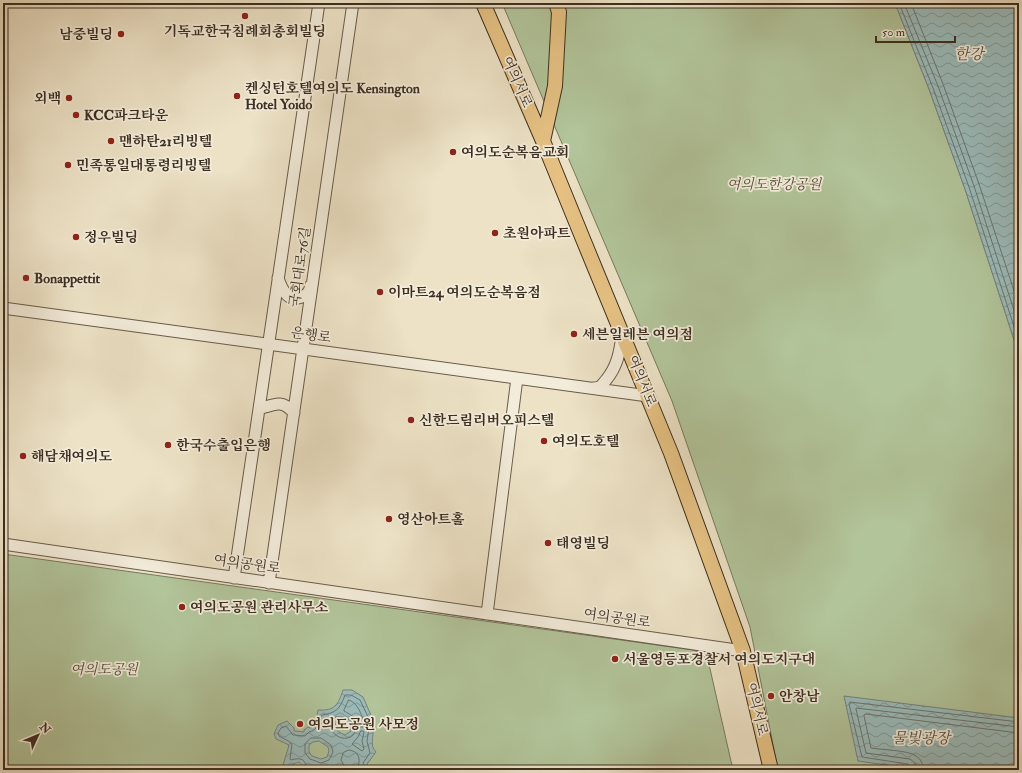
<svg xmlns="http://www.w3.org/2000/svg" width="1022" height="773" viewBox="0 0 1022 773" font-family="'IM FELL Double Pica','Noto Serif KR',serif">
<style>
.green{fill:#b2c49a;stroke:#77795e}
.water{fill:url(#water-waves);stroke:#75837e;fill-rule:evenodd}
.lines{fill:none;stroke-linecap:round;stroke-linejoin:round}
.shore{stroke:#6c756e;stroke-width:1}
.minor-casing{stroke:#685b4a;stroke-width:13}
.major-casing{stroke:#3c2e21;stroke-width:16}
.minor{stroke:#f3ecda;stroke-width:11}
.major{stroke:#e6c183;stroke-width:14}
.poi-dot{fill:#8f2418;stroke:#f3ecda;stroke-width:1.5}
.labels{text-anchor:middle;dominant-baseline:central;stroke-width:3.5;stroke-linejoin:round;paint-order:stroke}
.poi-label{font-size:14px;font-weight:bold;fill:#3c2e21;stroke:#f3ecda;text-anchor:start}
.street-label{font-size:14px;fill:#3c2e21;stroke:#f3ecda}
.park-label{font-size:14px;font-style:italic;fill:#544c39;stroke:#f3ecda}
.water-label{font-size:15px;font-style:italic;fill:#545248;stroke:#f3ecda}
</style>
<defs>
<pattern id="water-waves" width="16" height="10" patternUnits="userSpaceOnUse"><rect width="16" height="10" fill="#9bbcbc"/><path d="M0 5q4-4 8 0t8 0" fill="none" stroke="#809998"/></pattern>
</defs>
<rect width="100%" height="100%" fill="#ede2c6"/>
<filter id="stains"><feTurbulence type="fractalNoise" baseFrequency=".005" numOctaves="4"/><feColorMatrix values="0 0 0 0 .2 0 0 0 0 .09 0 0 0 0 .02 0 0 0 .5 -.17"/></filter>
<radialGradient id="worn" r=".72"><stop offset=".6" stop-color="#630" stop-opacity="0"/><stop offset="1" stop-color="#630" stop-opacity=".3"/></radialGradient>
<path class="green" d="M502,3H895L929,89L965,189L1019,355V770H778L750,627L672,401Z
M3,554L693,650L701,653L708,660L733,770H3Z"/>
<path class="water" d="M895,3H1019V355L965,189L929,89Z
M343,690H352L363,697L374,722C373,726 373,728 373,732C373,740 370,746 376,752L367,764L370,770H304L303,767L299,762L293,764L289,768L283,765L289,745L276,739L274,734L278,725L287,721L294,728V731L304,732V730L308,727L311,728L316,720L318,710C335,711 338,705 343,690ZM338,721C344,721 346,722 350,726L351,731L345,735C340,733 336,731 334,726ZM319,741L328,747L329,751L327,757L321,759L312,756L309,752V745L313,742Z
M844,696L1019,718V770H922L858,761Z"/>
<g class="lines">
<path class="shore" d="M899,3L933,88L969,187L1019,342
M904,3L938,86L974,186L1019,326
M911,3L943,84L979,184L1019,306
M349,700C358,703 361,714 364,722L363,727H360C357,718 351,715 344,711V710Z
M336,717C338,717 340,717 342,717C350,718 360,727 353,735C344,745 320,730 336,717Z
M361,731H363L364,732L362,741L364,749L362,751L352,744L358,737Z
M311,738H321L331,745L333,752L329,760L321,763L310,759L305,753V744Z
M349,750C358,751 361,758 358,766L353,770L345,767L341,760L343,753Z
M307,770C306,759 301,757 291,760L290,759L292,744L290,742L279,736L278,733L281,728L286,726L293,735L305,736L309,732C317,731 319,722 322,715C336,713 340,709 345,695H351L360,700L370,721L367,741L370,753L363,763L366,770
M912,770L911,767L908,764L862,757L849,704L850,702L1019,722
M917,770L915,763L910,759L866,753L856,709V708L1019,727
M923,770C923,764 921,759 916,756C908,750 882,750 871,748L864,716V715L866,714L1019,733"/>
<g class="minor-casing">
<path id="minor" d="M278,278C280,284 283,291 287,295C293,301 305,298 309,291C310,289 310,287 311,285
M3,308L648,396
M593,388C595,388 597,388 599,387C602,386 604,382 606,380C617,367 620,352 622,335
M259,409C275,404 282,399 294,413
M3,544L743,651
M234,578L319,3
M269,583L353,3
M487,614L517,378"/>
</g>
<g class="major-casing">
<path id="major" d="M483,3L543,141L585,244L671,453L743,651L771,770
M543,141L555,86L559,12L556,3"/>
</g>
<use href="#minor" class="minor"/>
<use href="#major" class="major"/>
</g>
<g class="poi-dot">
<circle cx="245" cy="16" r="4"/>
<circle cx="121" cy="34" r="4"/>
<circle cx="237" cy="96" r="4"/>
<circle cx="69" cy="98" r="4"/>
<circle cx="76" cy="115" r="4"/>
<circle cx="111" cy="141" r="4"/>
<circle cx="453" cy="152" r="4"/>
<circle cx="68" cy="165" r="4"/>
<circle cx="495" cy="233" r="4"/>
<circle cx="76" cy="237" r="4"/>
<circle cx="26" cy="278" r="4"/>
<circle cx="380" cy="292" r="4"/>
<circle cx="574" cy="334" r="4"/>
<circle cx="411" cy="420" r="4"/>
<circle cx="544" cy="441" r="4"/>
<circle cx="168" cy="445" r="4"/>
<circle cx="23" cy="456" r="4"/>
<circle cx="389" cy="519" r="4"/>
<circle cx="548" cy="543" r="4"/>
<circle cx="182" cy="607" r="4"/>
<circle cx="615" cy="659" r="4"/>
<circle cx="771" cy="696" r="4"/>
<circle cx="300" cy="724" r="4"/>
</g>
<g class="labels">
<g class="poi-label">
<text x="245" y="31" text-anchor="middle">기독교한국침례회총회빌딩</text>
<text x="113" y="34" text-anchor="end">남중빌딩</text>
<text x="245" y="88">켄싱턴호텔여의도 Kensington<tspan x="245" dy="16">Hotel Yoido</tspan></text>
<text x="61" y="98" text-anchor="end">외백</text>
<text x="84" y="115">KCC파크타운</text>
<text x="119" y="141">맨하탄21리빙텔</text>
<text x="461" y="152">여의도순복음교회</text>
<text x="76" y="165">민족통일대통령리빙텔</text>
<text x="503" y="233">초원아파트</text>
<text x="84" y="237">정우빌딩</text>
<text x="34" y="278">Bonappettit</text>
<text x="388" y="292">이마트24 여의도순복음점</text>
<text x="582" y="334">세븐일레븐 여의점</text>
<text x="419" y="420">신한드림리버오피스텔</text>
<text x="552" y="441">여의도호텔</text>
<text x="176" y="445">한국수출입은행</text>
<text x="31" y="456">해담채여의도</text>
<text x="397" y="519">영산아트홀</text>
<text x="556" y="543">태영빌딩</text>
<text x="190" y="607">여의도공원 관리사무소</text>
<text x="623" y="659">서울영등포경찰서 여의도지구대</text>
<text x="779" y="696">안창남</text>
<text x="308" y="724">여의도공원 사모정</text>
</g>
<g class="street-label">
<text transform="translate(517 82) rotate(66)">여의서로</text>
<text transform="translate(300 267) rotate(-82)">국회대로76길</text>
<text transform="translate(311 335) rotate(8)">은행로</text>
<text transform="translate(642 381) rotate(68)">여의서로</text>
<text transform="translate(247 564) rotate(8)">여의공원로</text>
<text transform="translate(617 618) rotate(8)">여의공원로</text>
<text transform="translate(757 709) rotate(77)">여의서로</text>
</g>
<g class="park-label">
<text x="774" y="184">여의도한강공원</text>
<text x="104" y="669">여의도공원</text>
</g>
<g class="water-label">
<text x="969" y="54">한강</text>
<text x="921" y="738">물빛광장</text>
</g>
</g>
<rect width="1022" height="773" fill="none" stroke="#ede2c6" stroke-width="16"/>
<rect x="4" y="4" width="1014" height="765" fill="none" stroke="#3c2e21" stroke-width="2"/>
<rect x="8" y="8" width="1006" height="757" fill="none" stroke="#3c2e21"/>
<g transform="translate(38 735) rotate(46)" stroke="#f3ecda" stroke-width="3" paint-order="stroke">
<path d="M0-3L7 15L0 10L-7 15Z" fill="#3c2e21"/>
<text y="-6" font-size="11" font-weight="bold" text-anchor="middle" fill="#3c2e21">N</text>
</g>
<path d="M876 36v6h79v-6" fill="none" stroke="#3c2e21" stroke-width="2"/>
<text x="882" y="36" font-size="12" fill="#3c2e21" stroke="#f3ecda" stroke-width="3" paint-order="stroke">50 m</text>
<rect width="100%" height="100%" filter="url(#stains)"/>
<rect width="100%" height="100%" fill="url(#worn)"/>
</svg>
